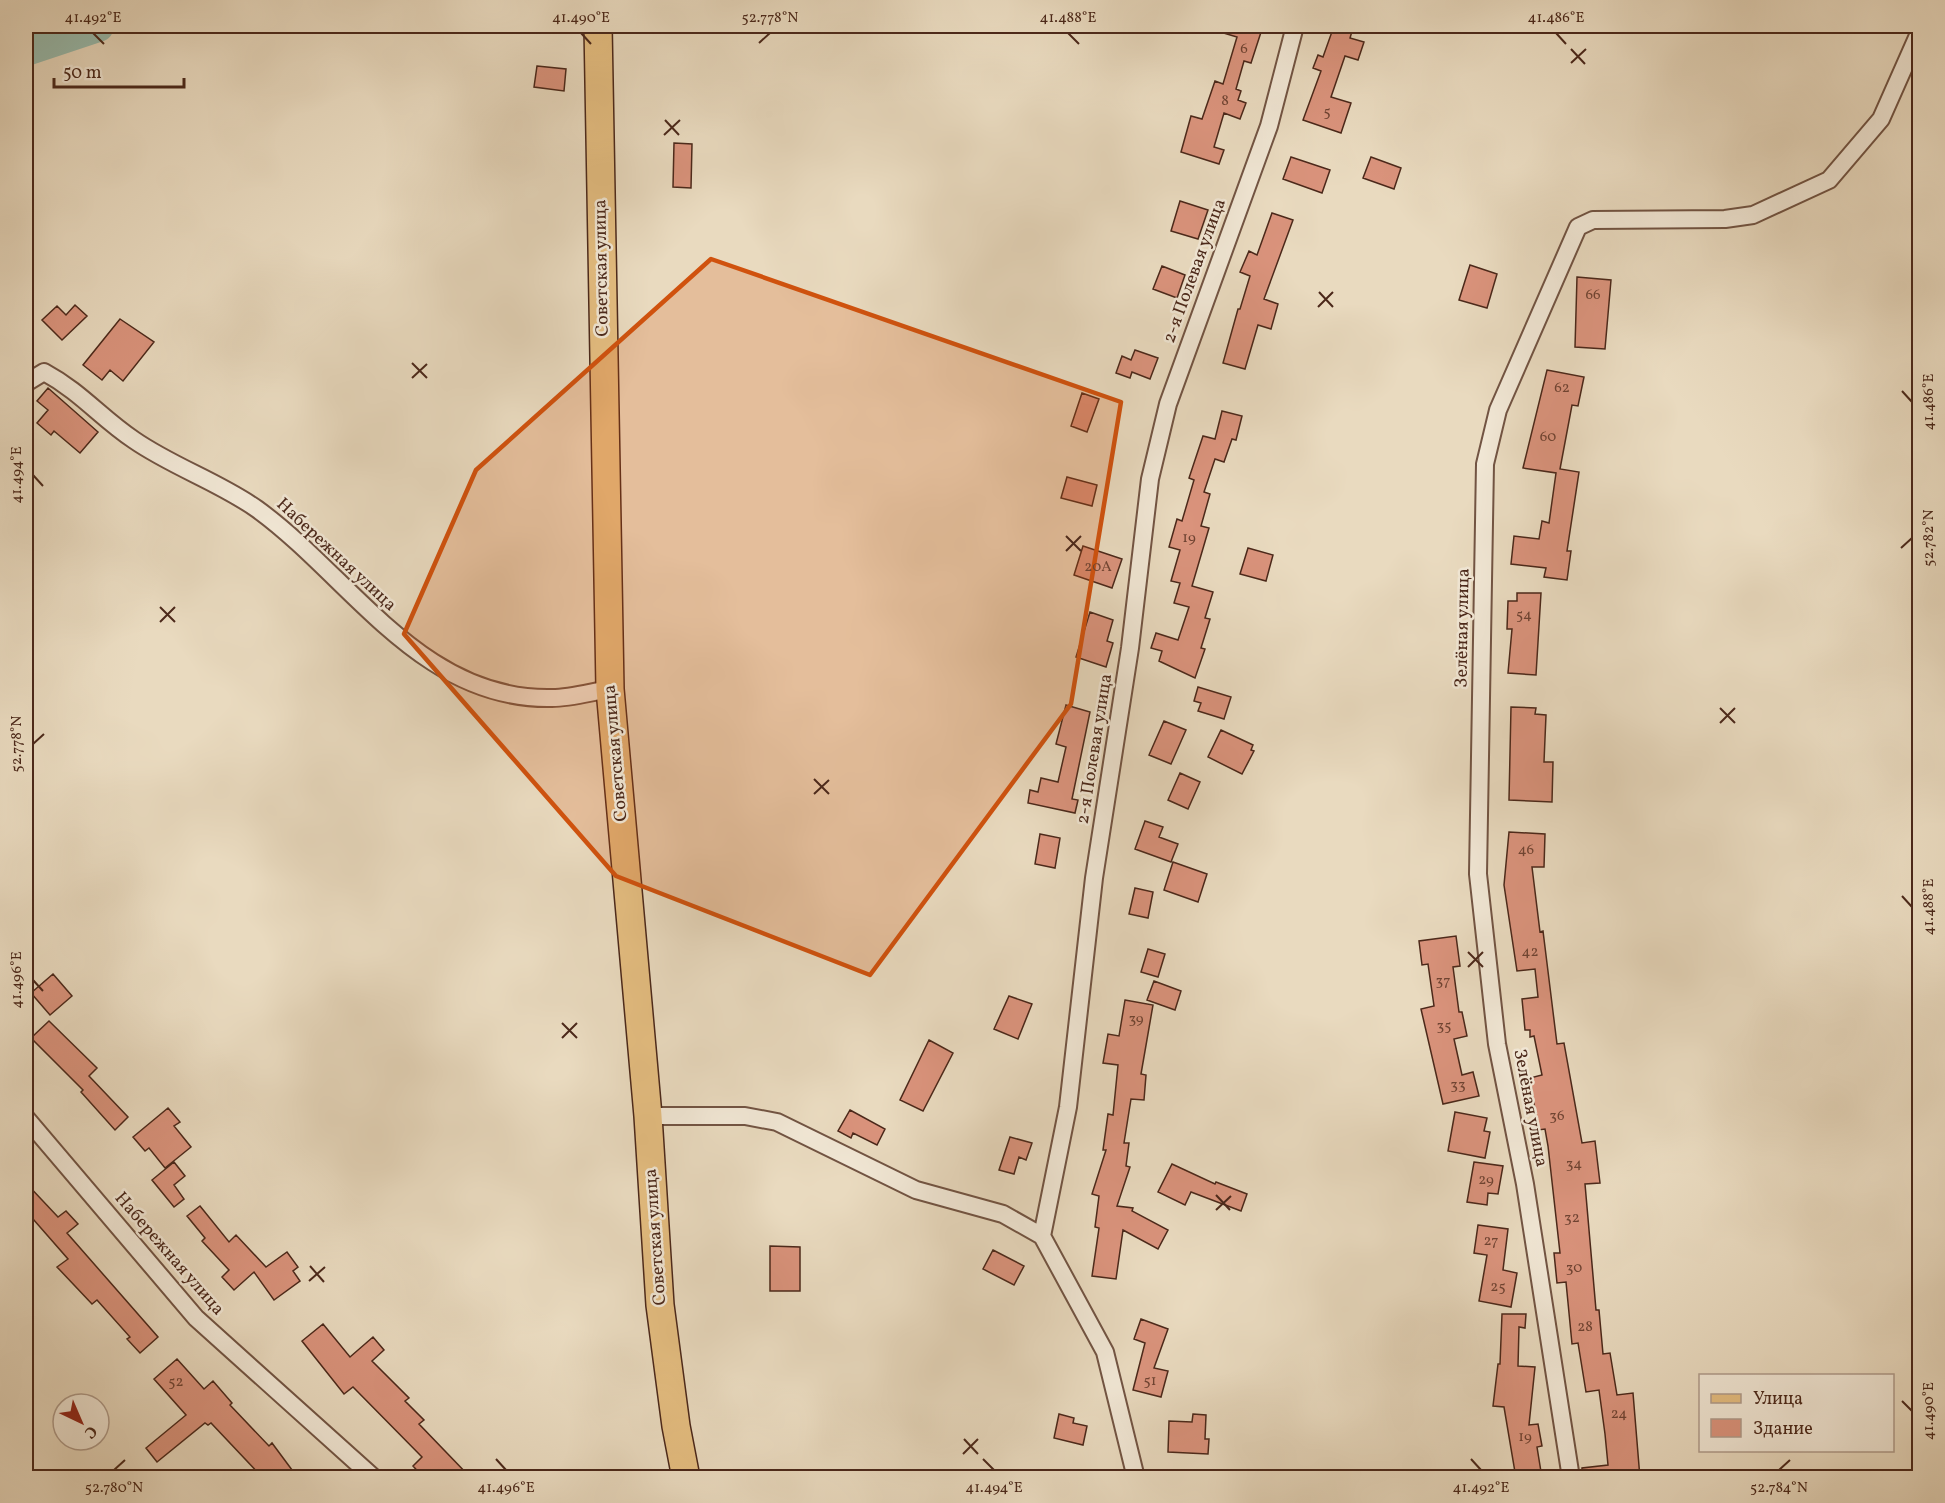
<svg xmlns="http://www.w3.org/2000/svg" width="1945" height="1503" viewBox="0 0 1945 1503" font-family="Vollkorn,serif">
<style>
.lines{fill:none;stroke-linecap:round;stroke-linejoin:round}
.river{stroke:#98bbad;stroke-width:32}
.building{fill:#da937c;stroke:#4b281a;stroke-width:1.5}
.street-casing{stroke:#725443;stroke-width:20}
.primary-casing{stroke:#4b281a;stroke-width:30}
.street{stroke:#f1e7d5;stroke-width:16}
.primary{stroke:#e4bd80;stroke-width:27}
.marked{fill:#d0520e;fill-opacity:0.2;stroke:#d0520e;stroke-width:4.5;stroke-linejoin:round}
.ticks{fill:none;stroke:#4b281a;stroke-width:2}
.labels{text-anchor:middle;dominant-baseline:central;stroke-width:5;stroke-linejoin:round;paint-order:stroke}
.number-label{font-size:15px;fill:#6f4332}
.street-label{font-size:18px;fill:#4b281a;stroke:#f1e7d5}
.neatline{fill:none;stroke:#4b281a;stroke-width:2}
.ticks-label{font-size:15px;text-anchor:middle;fill:#4b281a}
</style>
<rect width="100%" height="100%" fill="#e9dabf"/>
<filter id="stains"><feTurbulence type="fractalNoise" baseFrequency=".00333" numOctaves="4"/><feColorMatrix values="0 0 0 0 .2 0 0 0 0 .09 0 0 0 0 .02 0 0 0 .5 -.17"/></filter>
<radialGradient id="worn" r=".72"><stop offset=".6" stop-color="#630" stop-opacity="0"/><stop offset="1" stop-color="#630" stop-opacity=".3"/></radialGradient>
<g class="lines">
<path class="river" d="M26,50L98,26"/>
</g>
<path class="building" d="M1210,26H1263L1251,63L1244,61L1236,89L1241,91L1238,100L1246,103L1240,119L1224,113L1214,147L1224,150L1219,164L1181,152L1191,116L1202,119L1215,81L1223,84L1237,37L1210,29Z
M1334,26L1353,28L1350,38L1364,42L1358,60L1345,56L1331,97L1351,103L1341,133L1303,120L1321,71L1313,68L1318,55L1323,57Z
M537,66L566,69L564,91L534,87Z
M674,143L692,144L691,188L673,187Z
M1291,157L1330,170L1322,193L1283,179Z
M1371,157L1401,168L1394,189L1363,178Z
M1180,201L1208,210L1198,239L1171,231Z
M1272,213L1293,220L1264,299L1278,304L1271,329L1258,325L1245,369L1223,363L1238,309H1240L1250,276L1240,272L1249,251L1257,255Z
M1470,265L1497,274L1487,308L1459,300Z
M1162,266L1185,275L1177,298L1153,289Z
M1577,277L1611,280L1605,349L1575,347Z
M75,305L87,316L62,340L42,320L57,306L66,315Z
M120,319L154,342L123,381L110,370L102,380L83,365Z
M1135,350L1158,358L1150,379L1132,372L1130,378L1116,373L1122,356L1131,360Z
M1547,370L1584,377L1578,406L1572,405L1560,469L1579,472L1567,551H1571L1567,580L1544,577L1546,568L1511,564L1514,536L1539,539L1542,521L1549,523L1556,473L1523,468Z
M48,388L98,432L80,453L54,431L51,435L37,423L48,410L37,401Z
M1082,393L1099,399L1087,432L1071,426Z
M1222,411L1242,416L1236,440L1232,439L1224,462L1215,459L1204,492L1210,494L1201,526L1209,528L1192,586L1213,592L1205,618L1210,619L1201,648L1205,649L1195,678L1159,661L1162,651L1151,648L1156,633L1178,640L1189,607L1174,603L1180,583L1171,581L1180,550L1169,547L1177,519L1182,521L1194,480L1189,478L1203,436L1215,439Z
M1067,477L1097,485L1092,506L1061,498Z
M1083,546L1122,559L1112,588L1074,575Z
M1248,548L1273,555L1266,581L1240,574Z
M1517,593H1541L1536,675L1508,673L1512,629H1507L1508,601H1517Z
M1090,612L1113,620L1107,641L1113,643L1106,667L1076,657Z
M1198,687L1231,697L1224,719L1198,711L1201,703L1194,701Z
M1066,705L1090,712L1072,799L1078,800L1075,813L1028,803L1030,790L1038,792L1041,778L1058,782L1066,747L1056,744Z
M1511,707L1536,708L1535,714L1546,715L1544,762H1553L1552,802L1509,800Z
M1164,721L1186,730L1171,764L1149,755Z
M1221,730L1253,745L1251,750L1254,751L1242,774L1208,757Z
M1180,773L1200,782L1188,809L1168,800Z
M1145,821L1163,827L1159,837L1178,844L1171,862L1135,849Z
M1509,832L1545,834L1544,867H1532L1540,932L1543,931L1557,1044L1564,1043L1582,1143L1595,1141L1600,1183L1585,1184L1596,1310H1599L1603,1354L1610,1353L1617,1395L1633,1393L1640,1478H1582V1468L1608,1465L1605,1434L1599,1390L1586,1392L1578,1343L1572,1344L1566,1282L1557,1283L1554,1253H1560L1548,1146L1545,1129L1538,1130L1530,1078L1542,1075L1534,1036L1530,1037V1030H1525L1522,999L1538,997L1535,969L1517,971L1504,885Z
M1040,834L1060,838L1055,868L1035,864Z
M1173,862L1207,874L1198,902L1164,890Z
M1135,888L1153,892L1148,918L1129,914Z
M1456,936L1460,966L1453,967L1459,1012H1462L1467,1036L1454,1039L1462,1075L1473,1072L1479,1096L1443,1104L1421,1009L1434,1006L1428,964L1422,965L1419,941Z
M1148,949L1165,954L1158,977L1141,972Z
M53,974L72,996L50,1015L31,993Z
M1154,981L1181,991L1175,1010L1147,1000Z
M1009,996L1032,1004L1018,1039L994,1029Z
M1125,1000L1153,1005L1141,1074L1146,1075L1144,1100L1131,1099L1124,1143H1129L1126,1166L1130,1167L1117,1206L1133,1208L1132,1211L1168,1230L1158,1249L1123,1230L1116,1279L1092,1276L1099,1228L1095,1227L1099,1196L1092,1194L1106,1150H1103L1108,1114L1113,1115L1118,1065L1103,1063L1108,1034L1119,1036Z
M49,1021L97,1068L89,1076L128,1117L115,1130L81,1092L83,1090L31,1038Z
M929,1040L953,1053L923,1111L900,1100Z
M168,1108L180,1122L174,1126L191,1147L165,1168L149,1148L145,1151L133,1137Z
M850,1110L885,1129L877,1145L853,1133L851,1138L838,1131Z
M1455,1112L1487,1118L1484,1131L1490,1132L1485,1158L1448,1151Z
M1010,1137L1032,1143L1026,1160L1019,1157L1014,1174L999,1170Z
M174,1162L185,1176L174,1185L184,1199L174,1207L152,1180Z
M1474,1162L1503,1166L1498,1194L1488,1193L1487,1205L1467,1202Z
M1172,1164L1215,1184L1216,1182L1247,1194L1241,1211L1191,1192L1185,1205L1158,1192Z
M26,1183L58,1217L66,1211L78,1224L67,1233L158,1337L140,1353L127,1339L130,1337L97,1300L92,1304L57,1267L68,1259L26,1211Z
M200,1206L229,1242L236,1235L266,1267L287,1252L298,1267L293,1271L300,1281L274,1300L254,1272L234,1290L222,1277L229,1270L202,1241L205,1238L187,1216Z
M1478,1225L1508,1229L1503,1270L1517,1273L1511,1307L1479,1301L1487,1255L1474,1253Z
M770,1246L800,1247V1291H770Z
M993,1250L1024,1266L1014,1285L983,1269Z
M1502,1314H1526L1525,1328L1519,1327L1518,1366L1535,1367L1529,1425L1538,1424L1542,1446L1537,1447L1542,1478H1516L1504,1407L1493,1406L1498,1364H1500Z
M1141,1319L1168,1329L1154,1368L1168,1371L1161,1397L1133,1390L1145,1343L1134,1339Z
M323,1324L350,1357L373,1337L384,1350L372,1361L409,1398L405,1401L424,1420L419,1424L471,1478H424L413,1466L422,1457L353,1387L344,1394L302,1341Z
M177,1359L204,1389L213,1381L232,1403L230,1405L269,1446L272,1443L298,1478H263L211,1423L208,1425L205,1423L157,1462L146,1448L186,1415L154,1379Z
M1059,1414L1074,1418L1073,1423L1087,1426L1083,1445L1054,1438Z
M1193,1414L1206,1415L1205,1439H1209L1208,1454L1168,1452L1169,1421L1192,1422Z"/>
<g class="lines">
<g class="street-casing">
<path id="street" d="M26,383L44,372C81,392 101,418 134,440C173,467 219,482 257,509C351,577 421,701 552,698C571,698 591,692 610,689
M648,1116H745L777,1122L916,1190L1003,1214L1042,1236
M26,1118L196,1318L374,1478
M1136,1478L1105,1352L1042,1236L1068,1107L1094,878L1130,648L1150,479L1168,404L1269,126L1295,26
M1571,1478L1525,1184L1497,1044L1478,874L1485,464L1498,410L1578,227L1593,220L1725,219L1753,215L1829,180L1881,119L1920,31"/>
</g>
<g class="primary-casing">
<path id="primary" d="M598,26L610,689L648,1116L660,1305L676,1426L686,1478"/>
</g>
<use href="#street" class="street"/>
<use href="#primary" class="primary"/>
</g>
<path class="marked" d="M711,259L1121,402L1071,704L870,975L616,876L404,634L476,470Z"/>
<path class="ticks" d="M93,33L104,44M581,33L591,44M1068,33L1079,44M1556,33L1566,44M759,43L770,33M1571,49L1585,64M1571,63L1586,49M665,120L679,135M664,135L680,120M1319,292L1333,307M1318,307L1333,292M412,363L427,378M412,378L427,364M1902,391L1912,402M33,475L43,486M1066,536L1081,551M1901,548L1912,538M1066,551L1081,536M160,607L175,622M160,622L175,607M1720,708L1735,723M1720,723L1735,708M33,744L44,734M814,779L829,794M814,794L829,780M1902,896L1912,907M1468,952L1483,967M1468,967L1483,952M33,980L43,991M562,1023L577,1038M562,1038L577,1023M1216,1195L1230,1210M1216,1210L1231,1196M310,1266L324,1282M309,1281L325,1267M1902,1401L1912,1411M964,1439L978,1454M963,1454L978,1439M496,1459L506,1470M983,1459L994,1470M1471,1459L1481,1470M114,1470L125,1460M1779,1470L1790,1460"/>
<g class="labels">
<g class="number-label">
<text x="1244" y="49">6</text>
<text x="1225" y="101">8</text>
<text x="1327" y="112">5</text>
<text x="1593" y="295">66</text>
<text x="1562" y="388">62</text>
<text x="1548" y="437">60</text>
<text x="1189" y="538">19</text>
<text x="1098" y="567">20А</text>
<text x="1524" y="615">54</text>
<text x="1526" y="850">46</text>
<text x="1530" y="952">42</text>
<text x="1443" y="981">37</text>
<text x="1136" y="1019">39</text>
<text x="1444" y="1026">35</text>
<text x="1458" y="1085">33</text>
<text x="1557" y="1116">36</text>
<text x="1574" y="1164">34</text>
<text x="1486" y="1180">29</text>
<text x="1572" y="1218">32</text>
<text x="1491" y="1241">27</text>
<text x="1574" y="1268">30</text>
<text x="1498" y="1287">25</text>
<text x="1585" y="1327">28</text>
<text x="1150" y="1381">51</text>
<text x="176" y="1382">52</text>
<text x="1619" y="1414">24</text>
<text x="1525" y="1437">19</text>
</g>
<g class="street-label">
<text transform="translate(602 268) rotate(-91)">Советская улица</text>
<text transform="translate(1195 271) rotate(-70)">2-я Полевая улица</text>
<text transform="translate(336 555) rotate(43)">Набережная улица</text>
<text transform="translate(1463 628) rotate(-89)">Зелёная улица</text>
<text transform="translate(1095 749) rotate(-81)">2-я Полевая улица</text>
<text transform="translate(616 753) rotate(-95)">Советская улица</text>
<text transform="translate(1530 1108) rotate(79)">Зелёная улица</text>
<text transform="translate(656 1237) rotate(-94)">Советская улица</text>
<text transform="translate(169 1254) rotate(49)">Набережная улица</text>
</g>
</g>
<rect width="1945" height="1503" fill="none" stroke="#e9dabf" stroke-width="66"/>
<rect x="1699" y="1374" width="195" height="78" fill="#f1e7d5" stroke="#af9b8a" stroke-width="1.5"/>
<rect x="1711" y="1394" width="30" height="9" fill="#e4bd80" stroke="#af9b8a" stroke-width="1.5"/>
<text x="1753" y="1404" font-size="18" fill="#4b281a">Улица</text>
<rect x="1711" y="1419" width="30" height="18" fill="#da937c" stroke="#af9b8a" stroke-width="1.5"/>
<text x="1753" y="1434" font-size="18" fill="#4b281a">Здание</text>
<g transform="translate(81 1422) rotate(136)"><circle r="28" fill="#f1e7d5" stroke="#af9b8a" stroke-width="1.5"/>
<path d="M0-4.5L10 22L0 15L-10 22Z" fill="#8f2418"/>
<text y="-9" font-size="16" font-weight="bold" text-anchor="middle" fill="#4b281a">С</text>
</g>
<path d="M54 78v9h130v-9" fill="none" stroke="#4b281a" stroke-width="3"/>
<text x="63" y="78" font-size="18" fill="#4b281a" stroke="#f1e7d5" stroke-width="4.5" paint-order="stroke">50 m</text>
<rect x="33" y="33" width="1879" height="1437" class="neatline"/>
<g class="ticks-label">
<text x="93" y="22">41.492°E</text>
<text x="581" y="22">41.490°E</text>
<text x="770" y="22">52.778°N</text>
<text x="1068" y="22">41.488°E</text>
<text x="1556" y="22">41.486°E</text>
<text transform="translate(1928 402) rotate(-90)" y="5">41.486°E</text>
<text transform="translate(16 475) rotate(-90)" y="5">41.494°E</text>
<text transform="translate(1928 538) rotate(-90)" y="5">52.782°N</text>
<text transform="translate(16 744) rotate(-90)" y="5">52.778°N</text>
<text transform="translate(1928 907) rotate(-90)" y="5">41.488°E</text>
<text transform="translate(16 980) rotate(-90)" y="5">41.496°E</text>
<text transform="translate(1928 1411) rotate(-90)" y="5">41.490°E</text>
<text x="114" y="1492">52.780°N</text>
<text x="506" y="1492">41.496°E</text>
<text x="994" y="1492">41.494°E</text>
<text x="1481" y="1492">41.492°E</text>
<text x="1779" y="1492">52.784°N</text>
</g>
<rect width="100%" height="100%" filter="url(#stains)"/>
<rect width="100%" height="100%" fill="url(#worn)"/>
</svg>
